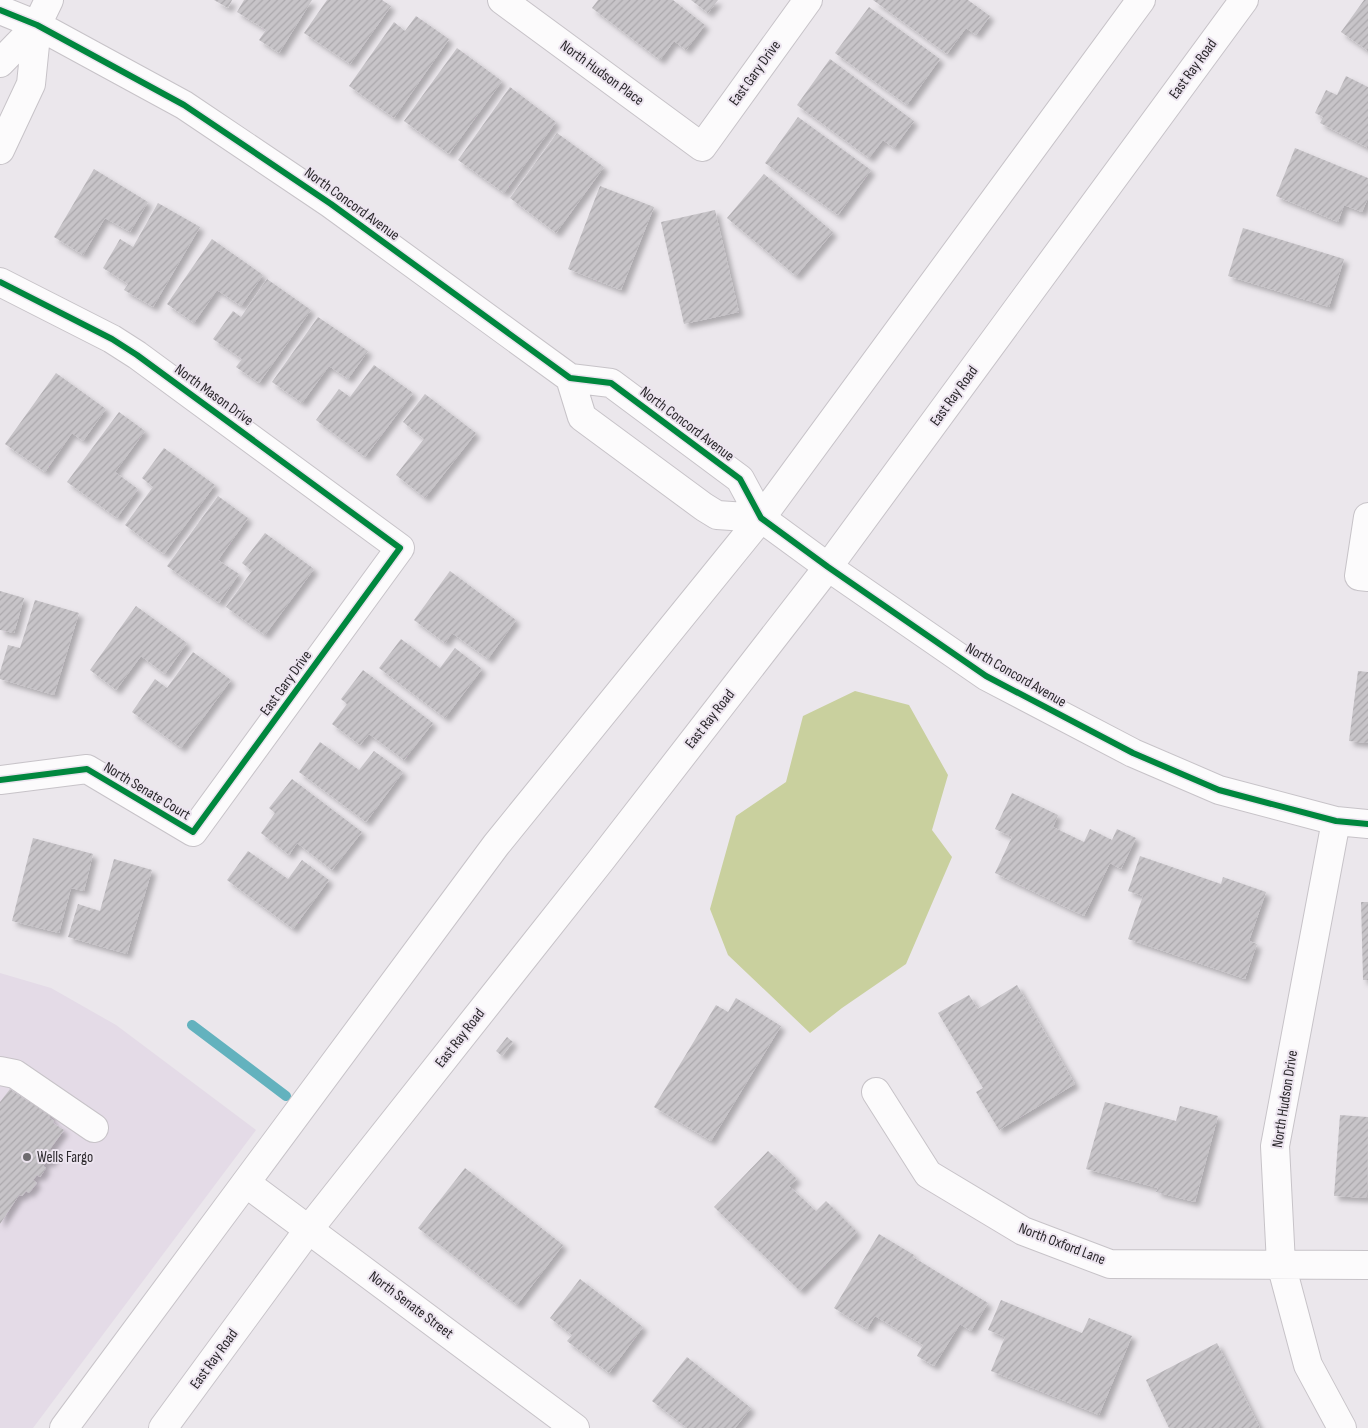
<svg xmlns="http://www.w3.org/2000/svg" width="1368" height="1428" viewBox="0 0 1368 1428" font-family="'Sofia Sans Condensed',sans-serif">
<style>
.built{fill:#e4dbe7}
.park{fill:#c9d09e}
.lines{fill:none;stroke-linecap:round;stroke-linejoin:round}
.stream{stroke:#63b2be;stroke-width:10}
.building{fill:url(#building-hatch);filter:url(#shadow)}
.minor-casing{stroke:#c7c3c8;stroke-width:30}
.major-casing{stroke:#c7c3c8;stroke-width:30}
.minor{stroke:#fcfbfc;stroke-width:28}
.major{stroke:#fcfbfc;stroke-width:28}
.cycleway-casing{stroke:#ece4ef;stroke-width:9}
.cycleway{stroke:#00873e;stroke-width:6}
.poi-dot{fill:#6e6b6f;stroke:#ece4ef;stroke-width:2}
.labels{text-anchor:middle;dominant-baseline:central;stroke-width:4;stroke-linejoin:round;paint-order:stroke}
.street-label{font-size:15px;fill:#2b282c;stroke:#ece4ef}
.poi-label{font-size:15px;fill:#2b282c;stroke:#ece4ef;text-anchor:start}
</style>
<defs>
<pattern id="building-hatch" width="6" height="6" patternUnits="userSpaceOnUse" patternTransform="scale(1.25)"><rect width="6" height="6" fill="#c7c4c8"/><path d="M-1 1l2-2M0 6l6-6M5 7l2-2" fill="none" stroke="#aba8ac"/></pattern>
<filter id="shadow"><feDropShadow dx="4.5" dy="4.5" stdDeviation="2.5" flood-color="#0004"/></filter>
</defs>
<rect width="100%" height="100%" fill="#ebe7ec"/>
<path class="built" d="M0,973L51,988L116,1025L256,1130L33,1428H0Z"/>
<path class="park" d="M855,691L909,705L948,775L932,830L952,857L906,964L842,1008L810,1033L728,955L710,909L736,816L786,782L803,716Z"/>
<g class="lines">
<path class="stream" d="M192,1025L286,1096"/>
</g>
<path class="building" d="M214,0H232L228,8Z
M244,0H312L279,53L259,40L266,30L237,12Z
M327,0H382L391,6L350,64L304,33Z
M598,0H673L705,25L686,50L674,41L660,60L592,8Z
M691,0H718L708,13Z
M873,0H968L990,16L976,35L966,28L947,54Z
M1364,0H1368V51L1341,32Z
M869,7L940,59L907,105L835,53Z
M416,16L449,39L394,118L349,86L394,22L405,31Z
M457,48L502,81L449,154L404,121Z
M830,59L914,121L894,148L883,140L869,158L797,105Z
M1346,76L1368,87V148L1320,123L1323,117L1315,113L1326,90L1337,95Z
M510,87L556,122L504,193L458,160Z
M798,117L871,170L838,215L765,163Z
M557,133L604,167L556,233L510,198Z
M1295,148L1368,178V198L1362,212L1344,205L1338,222L1276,196Z
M94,169L148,202L130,232L105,218L83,255L54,237Z
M764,174L833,232L796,276L727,218Z
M600,186L654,207L621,290L568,269Z
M158,203L200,227L153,307L124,290L128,284L103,268L120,239L133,247Z
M715,210L739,312L684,324L661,222Z
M1243,228L1344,259L1329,307L1228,276Z
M212,239L263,275L241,306L217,290L194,323L167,304Z
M267,279L311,310L259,383L236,367L242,359L213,339L233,311L241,317Z
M318,317L368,351L348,379L329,366L302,403L272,382Z
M374,365L413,393L365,457L316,420L339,389L350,397Z
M56,373L106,409L83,441L72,433L45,472L5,444Z
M425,394L476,433L425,498L396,475L424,439L403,422Z
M119,412L145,431L115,472L138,489L117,518L67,482Z
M164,448L215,485L164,554L125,525L153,487L142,478Z
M218,496L248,518L218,560L239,574L219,603L167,566Z
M265,533L314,569L265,635L226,607L252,571L242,563Z
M450,571L516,620L488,659L452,633L445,643L414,620Z
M0,591L24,598L14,633L0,630Z
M35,600L79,613L54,695L0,679V672L8,645L20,648Z
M136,606L187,643L165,674L141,656L116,690L90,670Z
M401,639L440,668L455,648L482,669L445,718L379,668Z
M193,652L231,680L181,748L132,712L155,679L167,688Z
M363,670L433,723L404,760L369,734L360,745L332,724L347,704L341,699Z
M1358,671L1368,672V743L1349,741Z
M320,742L359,770L374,751L403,772L366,822L299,772Z
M292,779L362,832L332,870L297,843L289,855L261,833L275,813L269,808Z
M1012,793L1058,815L1053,827L1084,842L1090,829L1112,840L1117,829L1136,838L1121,869L1110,863L1084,916L995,873L1012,837L995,829Z
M33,838L93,854L84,891L71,888L59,933L12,921Z
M248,851L288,879L302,860L329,880L293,929L227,880Z
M1140,856L1221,884L1223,877L1266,892L1249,941L1257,944L1245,979L1128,939L1143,896L1128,891Z
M114,859L152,870L127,954L68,937L78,904L100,911Z
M1361,902H1368V980H1363Z
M1017,985L1075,1084L999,1130L976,1092L983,1088L938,1013L969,995L978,1009Z
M736,998L781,1026L711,1141L654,1107L716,1005L728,1012Z
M507,1037L513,1042L502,1056L496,1051Z
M10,1089L29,1102L32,1099L54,1111L49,1117L54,1121L53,1123L64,1130L50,1149L56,1154L50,1163L47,1161L43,1166L46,1168L40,1177L37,1175L33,1180L37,1183L29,1193L26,1191L22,1196L19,1195L0,1224V1102Z
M1105,1102L1176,1121L1180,1106L1218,1116L1195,1202L1156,1192L1158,1188L1086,1169Z
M1340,1115L1368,1117L1367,1198L1334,1196Z
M768,1151L797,1179L789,1186L816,1211L826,1201L857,1232L800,1291L714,1207Z
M465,1168L563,1245L517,1305L418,1228Z
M879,1234L914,1255L913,1257L988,1303L971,1331L960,1324L934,1366L917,1356L923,1345L875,1316L867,1329L834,1308Z
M580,1279L643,1327L609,1373L567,1341L572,1335L550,1318Z
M1001,1300L1082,1333L1089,1318L1132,1336L1099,1415L991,1371L1005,1337L988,1330Z
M1217,1343L1260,1428H1169L1146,1380Z
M687,1357L751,1408L735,1428H702L700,1427L698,1428H687L652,1401Z"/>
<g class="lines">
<g class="minor-casing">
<path id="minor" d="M502,0L702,147L808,0
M0,10L37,25L184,105L331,204L570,378L611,383L740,479L761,518L828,567L986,676L1133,753L1219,790L1336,821L1368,824
M0,63L37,25L49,0
M0,150L31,84L37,25
M0,282L112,339L137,355L400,548L193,832L87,769L0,780
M570,378L582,417L704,507L717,515L761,518
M1368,517L1359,576L1368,577
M1336,821L1275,1146L1281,1264L1308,1365L1342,1428
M0,1071L15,1074L94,1128
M876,1092L928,1174L1023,1231L1110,1264L1368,1265
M246,1183L575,1428"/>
</g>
<g class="major-casing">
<path id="major" d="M64,1428L496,845L761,518L1141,0
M163,1428L309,1229L601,860L828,567L1244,0"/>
</g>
<use href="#minor" class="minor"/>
<use href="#major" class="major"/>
<g class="cycleway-casing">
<path id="cycleway" d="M0,10L37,25L184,105L331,204L570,378L611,383L740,479L761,518L828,567L986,676L1133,753L1219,790L1336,821L1368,824
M0,282L112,339L137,355L400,548L193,832L87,769L0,780"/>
</g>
<use href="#cycleway" class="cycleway"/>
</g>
<circle class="poi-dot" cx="27" cy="1157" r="5"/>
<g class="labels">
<g class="street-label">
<text transform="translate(1193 69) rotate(-54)">East Ray Road</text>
<text transform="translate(602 73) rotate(36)">North Hudson Place</text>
<text transform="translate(755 73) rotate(-54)">East Gary Drive</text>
<text transform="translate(352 204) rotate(36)">North Concord Avenue</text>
<text transform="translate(214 395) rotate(36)">North Mason Drive</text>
<text transform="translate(954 396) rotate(-54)">East Ray Road</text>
<text transform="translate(687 424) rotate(37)">North Concord Avenue</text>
<text transform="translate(1016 675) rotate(30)">North Concord Avenue</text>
<text transform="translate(286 683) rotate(-54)">East Gary Drive</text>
<text transform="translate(710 719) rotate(-52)">East Ray Road</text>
<text transform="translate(147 791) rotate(31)">North Senate Court</text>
<text transform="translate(460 1038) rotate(-52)">East Ray Road</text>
<text transform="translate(1285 1099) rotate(-81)">North Hudson Drive</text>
<text transform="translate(1062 1244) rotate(21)">North Oxford Lane</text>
<text transform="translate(411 1305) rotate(37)">North Senate Street</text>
<text transform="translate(214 1359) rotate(-54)">East Ray Road</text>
</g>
<g class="poi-label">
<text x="37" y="1157">Wells Fargo</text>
</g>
</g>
</svg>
